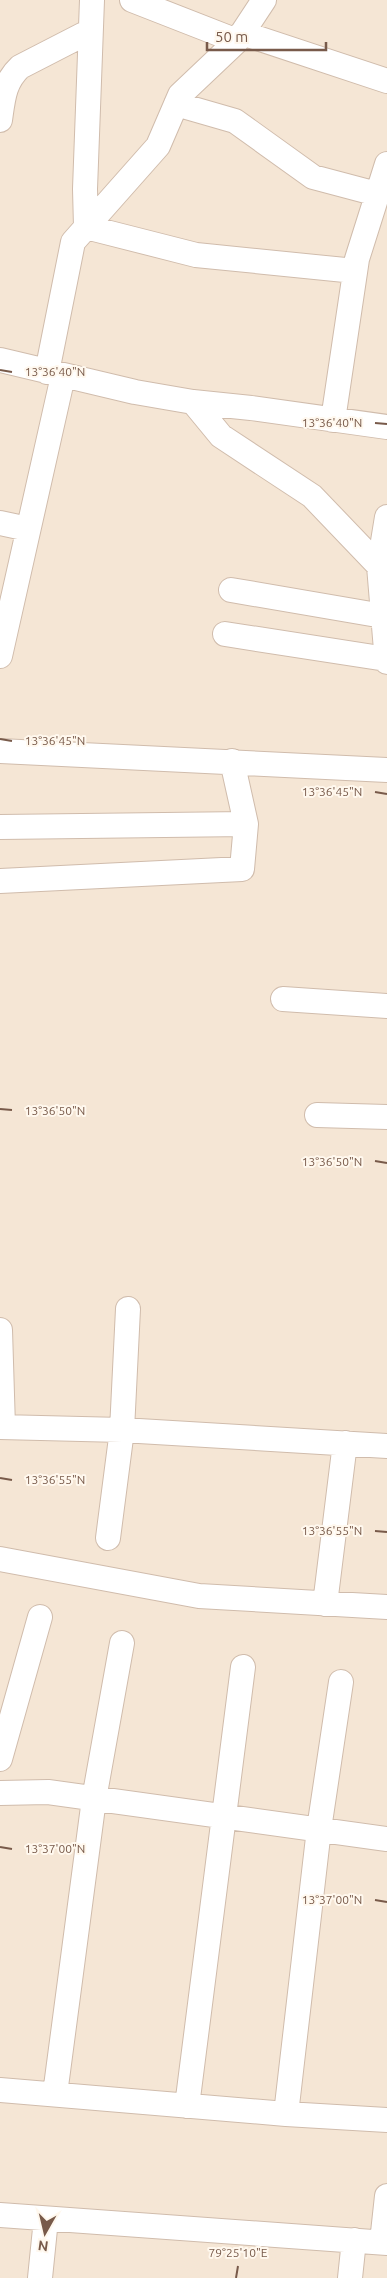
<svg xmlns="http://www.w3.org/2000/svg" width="387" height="2278" viewBox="0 0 387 2278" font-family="Ubuntu,sans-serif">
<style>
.residential{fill:#f5e6d5}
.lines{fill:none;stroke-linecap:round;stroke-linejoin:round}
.minor-casing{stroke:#d0bcac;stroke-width:26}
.minor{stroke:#fff;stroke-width:24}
.ticks{fill:none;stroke:#785a4a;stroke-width:2}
.ticks-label{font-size:12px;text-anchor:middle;fill:#785a4a;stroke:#fff8ee;stroke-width:4;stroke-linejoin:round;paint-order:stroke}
</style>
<rect width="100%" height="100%" fill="#fdf4e7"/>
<path class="residential" d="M0,0H387V2278H0Z"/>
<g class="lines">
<g class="minor-casing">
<path id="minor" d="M92,0L85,189L86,227L196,255L355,271
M132,0L237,41
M242,33L387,81
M176,104L235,121L313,177L377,194
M0,120C3,99 4,82 20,67L90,31
M0,360L135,392L193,402L251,408L387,427
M47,372L73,242L158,146L180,95L237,41L264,0
M193,402L221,436L312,496L379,566H387
M333,420L357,259L387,164
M387,517L379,566L387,662
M0,523L28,529
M231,590L383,616
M225,634L386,659
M0,656L63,376
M0,751L387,770
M0,827L246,824L232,761
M0,881L242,869L246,824
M283,999L387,1006
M317,1115L387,1117
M0,1330L3,1427
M0,1427L122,1430L387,1446
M108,1538L122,1430L128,1309
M0,1559L199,1596L387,1607
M325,1604L345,1443
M0,1759L40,1617
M0,1793L48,1792L387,1839
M0,2090L286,2114L387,2120
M55,2094L94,1799L122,1643
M187,2106L243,1667
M286,2114L319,1829L341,1682
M0,2215L387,2243
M382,2242L387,2196
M40,2278L46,2219
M350,2278L354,2240"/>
</g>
<use href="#minor" class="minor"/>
</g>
<path class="ticks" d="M0,370L12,372M375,423L387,424M0,739L12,741M375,792L387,794M0,1109L12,1110M375,1161L387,1163M0,1478L12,1480M375,1531L387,1532M0,1847L12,1849M375,1900L387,1902M236,2278L238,2266"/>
<g class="ticks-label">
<text x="55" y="376">13°36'40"N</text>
<text x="332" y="427">13°36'40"N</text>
<text x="55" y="745">13°36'45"N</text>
<text x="332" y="796">13°36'45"N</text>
<text x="55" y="1115">13°36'50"N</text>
<text x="332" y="1166">13°36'50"N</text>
<text x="55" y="1484">13°36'55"N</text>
<text x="332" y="1535">13°36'55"N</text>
<text x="55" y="1853">13°37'00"N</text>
<text x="332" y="1904">13°37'00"N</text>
<text x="238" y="2257">79°25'10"E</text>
</g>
<g transform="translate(45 2233) rotate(188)" stroke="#fff8ee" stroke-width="4" paint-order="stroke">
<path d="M0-4L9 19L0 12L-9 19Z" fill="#785a4a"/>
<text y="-8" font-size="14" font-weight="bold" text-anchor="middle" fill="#785a4a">N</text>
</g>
<path d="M207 42v8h119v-8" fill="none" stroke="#785a4a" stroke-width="2.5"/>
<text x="215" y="42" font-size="15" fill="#785a4a" stroke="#fff8ee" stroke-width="4" paint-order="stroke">50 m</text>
</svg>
